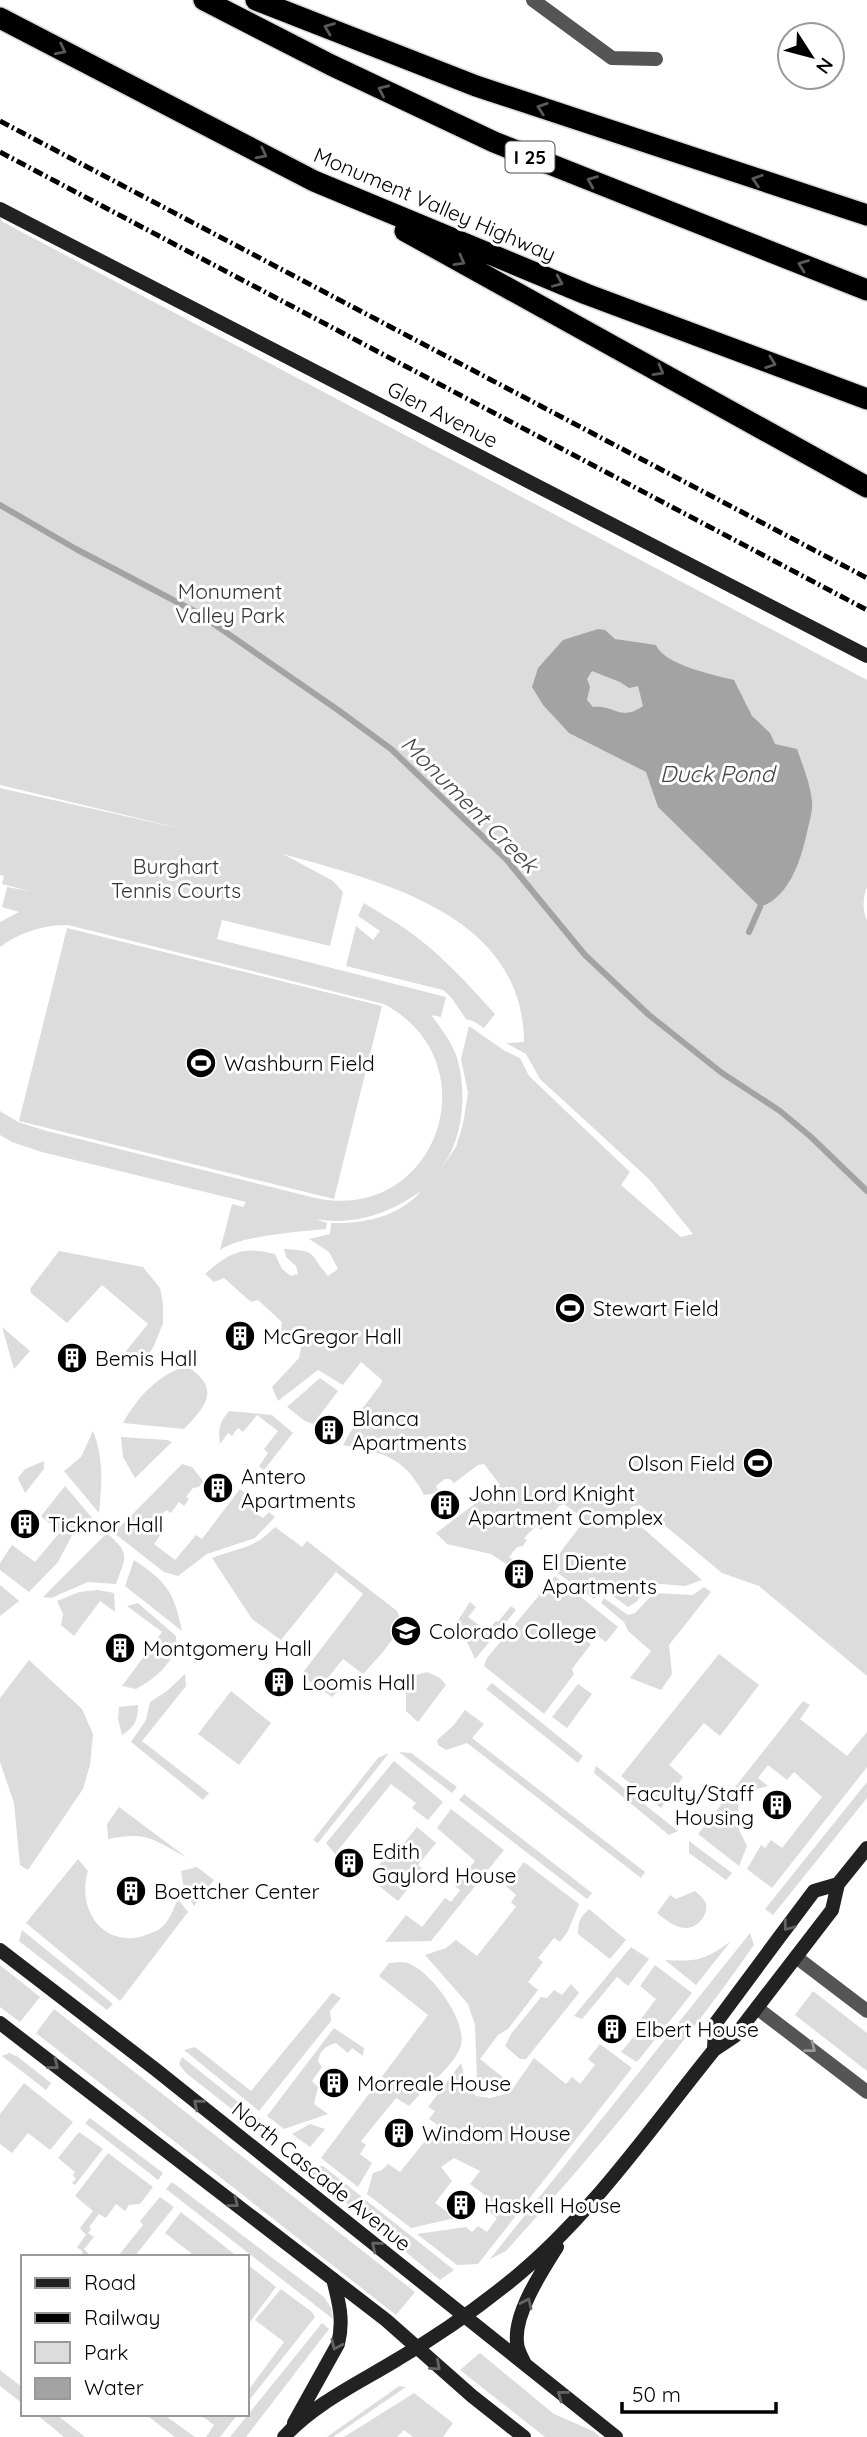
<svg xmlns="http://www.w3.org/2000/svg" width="867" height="2437" viewBox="0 0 867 2437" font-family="Quicksand,sans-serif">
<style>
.green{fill:#dcdcdc;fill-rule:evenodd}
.water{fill:#a3a3a3;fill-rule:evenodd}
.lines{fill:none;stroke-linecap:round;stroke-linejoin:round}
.stream{stroke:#a3a3a3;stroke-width:6}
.highway-casing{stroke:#dbdbdb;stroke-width:24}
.street{stroke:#555;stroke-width:14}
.secondary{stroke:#222;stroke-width:14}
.highway{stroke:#000;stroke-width:21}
.rail{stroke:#000;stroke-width:5;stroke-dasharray:10 3.5 2 3.5;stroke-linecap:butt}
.oneway{stroke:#595959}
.oneway2{stroke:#646464}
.oneway3{stroke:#999}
.labels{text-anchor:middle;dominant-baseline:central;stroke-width:6;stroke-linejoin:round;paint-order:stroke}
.shield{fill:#fff;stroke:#4c4c4c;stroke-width:2}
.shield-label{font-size:19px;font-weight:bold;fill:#000}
.street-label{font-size:21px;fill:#000;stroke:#fff}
.park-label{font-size:21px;fill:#333;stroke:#fff}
.poi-label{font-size:21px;fill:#000;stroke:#fff;text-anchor:start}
.water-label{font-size:23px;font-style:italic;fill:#444;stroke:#fff}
</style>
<rect width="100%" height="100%" fill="#fff"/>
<path class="green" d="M0,217L3,222L867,680V887C863,897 862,910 867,920V1676L759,1586L722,1573L640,1505L631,1507L629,1516L702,1580L685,1586L661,1584L648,1587L636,1602L628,1607L604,1589L594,1599L549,1567L585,1520L564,1504L559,1506L541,1530L536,1526L524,1538L527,1540L523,1546L517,1547L509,1557L512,1559L508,1565L491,1554L447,1544L436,1533L500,1485L484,1464L478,1465L454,1483L450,1479H445L436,1486L438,1490L432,1494L424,1495C404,1456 383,1453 343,1445L355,1424L358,1426L366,1412L362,1409L381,1384L382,1380L361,1362L343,1385L318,1370L278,1401L272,1387L299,1358L301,1348L281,1332L282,1322L258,1300L251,1302L224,1278L214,1282L205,1274C230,1252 243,1246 275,1254L282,1269L291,1276L298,1274L296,1266L286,1257L284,1249C319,1251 308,1253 328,1276L338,1269L329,1252L309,1239L330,1234L331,1223C363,1224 399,1217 421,1191C390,1213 355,1226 316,1219L327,1223L326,1229C298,1232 243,1235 220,1250L232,1204L243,1207L246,1202L42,1152L12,1142L0,1135V1111L18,1122L47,1131L315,1198C437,1224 493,1062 384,1004L68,925C43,925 20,932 0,947V922L19,912L2,907L7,887L29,891L2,884L4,876L0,875V788L187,830L0,785ZM283,854C382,882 523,914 524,1042L506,1043L526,1054L540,1079L649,1179L693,1234L681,1237L621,1185L630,1172L529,1076L520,1058L505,1051L469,1026L461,1059L468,1093L463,1124L456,1147L438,1173C442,1167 446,1161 450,1154C464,1126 466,1088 457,1058C452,1042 441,1028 431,1015L441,1017L446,997L217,939L222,920L330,946L343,892L333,881Z
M364,903C378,912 393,920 407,930C440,953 468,984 495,1014L484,1028L473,1021L466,1019L451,997L443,990L346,966L356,926L373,940L380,931L358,916Z
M67,928L382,1006L334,1199L19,1121Z
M59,1251L143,1267L160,1288L163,1304V1323L154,1346L142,1364L126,1351L148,1324L102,1285L67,1323L31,1293L30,1289Z
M2,1327L30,1351L14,1369Z
M187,1366C221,1389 207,1405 184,1429L123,1423C137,1398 158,1374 187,1366Z
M320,1378L338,1391L313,1424L305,1421L287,1407Z
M229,1411L272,1415L293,1433L264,1470L259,1466L268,1453L264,1449L278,1431L257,1415L243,1432L238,1428L232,1436L228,1433L220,1444C218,1429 219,1423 229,1411Z
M93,1431C104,1459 102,1484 99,1513L64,1471L81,1457Z
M121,1437L167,1440L172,1442L135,1478L123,1457Z
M44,1461V1469L25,1493L18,1478L25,1469Z
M182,1464L192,1467L203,1481L199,1487L193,1488L186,1497L189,1499L184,1506L179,1502L171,1513L166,1510L158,1520L162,1524L156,1531L161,1534L154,1544L175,1560L196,1535L202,1539L240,1489L260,1505L255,1513L263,1518L269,1512L275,1517L255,1538L207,1554L178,1576L164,1572L114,1533Z
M65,1486L93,1519L77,1526L58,1562L29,1592L0,1570V1563L12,1545L35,1562L60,1532L41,1516Z
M275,1527L302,1547L307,1541L397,1611L403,1625L383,1652L363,1674L343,1659L327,1679L339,1690L332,1697L301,1675L363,1594L336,1572L281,1640L252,1619L212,1558C239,1547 253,1550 275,1527Z
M107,1533C131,1555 126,1555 116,1584L88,1582L51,1598L43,1597Z
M134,1560C167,1582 174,1592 182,1631L125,1586Z
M555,1576L618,1627L606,1642L593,1633L587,1641L591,1644L572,1669L574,1674L544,1714L484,1666L487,1658Z
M0,1585L19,1601L0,1616Z
M704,1587L711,1592L669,1645L672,1674L661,1690L630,1678L651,1651L628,1631L624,1622L601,1603L604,1598L628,1615L635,1613L654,1593L693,1595Z
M98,1590L114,1593L115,1612L100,1601L74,1636L61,1625L63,1614L57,1601L79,1592Z
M470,1602L476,1607L468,1617L487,1631L496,1621L498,1622L511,1606L516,1610L475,1659L466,1640L455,1625Z
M138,1603L176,1636C178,1661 155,1679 136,1689L122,1686L162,1632L127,1606Z
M719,1654L759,1685L720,1736L704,1723L669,1765L683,1777L661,1808L621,1776Z
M29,1660L82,1709L93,1734L90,1765L83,1789L28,1870L20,1865L14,1803L0,1762V1698Z
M427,1672L440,1678L446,1685L418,1722L406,1711V1687L412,1676Z
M185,1674L186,1686L142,1741L209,1793L203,1800L131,1742L146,1720L150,1702L167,1691Z
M492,1683L583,1756L578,1763L486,1689Z
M578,1684L592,1694L567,1728L552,1717Z
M231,1691L271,1723L239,1765L198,1734Z
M803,1701L810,1705L800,1719L847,1756L867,1732V1767L772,1888L747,1869L761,1845L765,1848L771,1840L782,1848L822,1797L794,1772L787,1780L768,1765L758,1778L768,1786L749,1791L738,1805L739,1830L747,1846L739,1866L698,1834Z
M138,1705C138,1720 135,1727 122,1735L118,1719L119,1707Z
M465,1710L484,1724L472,1738L645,1872L641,1878L467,1743L446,1750L438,1745L437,1740L453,1726Z
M399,1752L411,1753L457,1787L452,1793Z
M389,1753L318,1843L313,1840L378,1758Z
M394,1761L443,1802L428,1820L412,1808L416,1803L391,1784L335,1854L326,1843Z
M596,1765V1766L678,1831L669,1835L594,1773Z
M867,1782V1798L773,1915L765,1909Z
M464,1794L592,1893L587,1899L459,1800Z
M119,1807L186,1857C152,1839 147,1831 108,1839L107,1824Z
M451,1809L504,1850L431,1941L385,1942L406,1915L422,1927L445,1898L451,1902L460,1890L455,1886L475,1861L437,1828Z
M417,1827L436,1843L418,1865L423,1870L398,1901L369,1878L391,1849L396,1853Z
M689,1841L732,1873L726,1880L689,1853Z
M78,1859L88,1871C76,1910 104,1950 146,1935C154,1932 160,1930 165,1924C171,1917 174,1907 178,1899L188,1912L120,2001L26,1923Z
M524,1862L579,1904L568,1931L560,1942L554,1938L538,1958L543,1962L528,1982L538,1990L508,2029L498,2035L480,2059L505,2079L501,2085L487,2088L477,2080L475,2025L468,2004L425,1955L446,1948L456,1940L477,1956L516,1907L511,1902L516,1895L506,1886Z
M197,1867L214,1880L194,1906L184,1890L181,1871Z
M695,1891C699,1895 704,1898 706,1904C708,1915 698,1927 687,1928C675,1928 666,1920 657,1913L670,1895L676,1899Z
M589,1909L626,1940L610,1959L578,1934C578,1922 580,1917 589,1909Z
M22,1930L113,2004L107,2010L19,1941Z
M750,1933L754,1945C678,2053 594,2154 506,2251L490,2259Z
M731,1941L696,1985L665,1960C697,1962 705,1960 731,1941Z
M631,1947L649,1959L628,1986L617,1977L582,2019L574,2016Z
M389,1963C395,1963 404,1961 410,1964C432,1973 470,2024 460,2048C454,2066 422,2090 409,2106L396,2098L361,2141L366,2145L360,2154L372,2163L358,2187L321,2158L428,2015L379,1976Z
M0,1965L40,1997L20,2022L0,2007Z
M655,1965L692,1993L637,2062L621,2052L645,2023L641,2019L656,1999L640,1986Z
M571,1984L579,1993L526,2059H520L505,2046L511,2034L541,1997L547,1998L554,1990L562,1995Z
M813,1991L867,2033V2071L795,2015Z
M332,1993L341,1998L330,2011L331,2021L259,2111L184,2050L195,2047L251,2091Z
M54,2009L415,2292L396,2315L36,2033Z
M334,2028L364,2048L363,2056L352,2048L348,2053L336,2043C326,2046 320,2050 318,2061L322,2067L312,2081L318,2087L314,2104L328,2114L284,2129L267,2116Z
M600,2044L632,2068L478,2264L457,2265L417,2234L466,2227L472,2232L478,2226L487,2232L497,2218L484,2208L490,2199L470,2184L480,2171L454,2158L441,2167L452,2181L435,2203L455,2218L411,2228L367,2194L373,2173L382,2170L388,2164L400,2172L438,2125L429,2119L435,2111L428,2107L461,2063L467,2085L476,2096L490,2098L510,2093L534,2058L566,2084L572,2077L580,2084L595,2065L588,2059Z
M9,2053L18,2057L51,2083L46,2090L2,2056Z
M182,2057L280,2135L276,2144L186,2073L179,2064Z
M24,2083L73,2122L50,2150L28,2133L12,2153L0,2144V2114Z
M90,2118L163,2173L158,2180L85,2123Z
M310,2124L325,2129L310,2147L292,2134Z
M79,2132L103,2149L75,2185L72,2183L76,2179L73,2175L75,2172L58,2158Z
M108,2153L153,2187L140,2204L129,2205L125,2211L116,2204L106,2218L99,2214L89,2227L91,2229L88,2233L94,2237L84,2249L92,2257H80L83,2252L77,2247L86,2235L80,2228L93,2211L75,2196Z
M323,2166L454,2270L440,2280L313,2176L312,2167Z
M172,2182L324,2297L331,2308L333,2319L166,2189Z
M160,2197L174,2207L134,2257H115L119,2255L143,2225L140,2221Z
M181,2212L238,2257H196L165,2233Z
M247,2264L276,2287L247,2326Z
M281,2289L312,2312L315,2317L247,2403V2392L284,2342L255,2320Z
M322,2323L329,2329L246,2437H230Z
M480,2353L554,2414L593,2431L600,2437H545L460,2370Z
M0,2370L23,2388V2404L0,2386Z
M399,2386L406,2387L333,2437H327Z
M414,2393L453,2423L443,2437H413L404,2430L397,2437H344Z
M36,2414H56L85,2437H64Z
M145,2414H163L195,2437H175Z
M199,2414H238L220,2437H206L214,2425Z"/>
<path class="water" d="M598,629L605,630L615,639L656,645C664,665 715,675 734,680L752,716L770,733L775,744L797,749C803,766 810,783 812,801C813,810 810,819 808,828C802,856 791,897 760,907L658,807L646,772L569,733L543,705L532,687L538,668L563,640ZM592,671L620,682L629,688L638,686L643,706C620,722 616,705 593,707L587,700L590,687L587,679Z"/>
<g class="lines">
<path class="stream" d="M0,505L76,549L198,613L338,710L391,749L506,859L585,955L649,1015L722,1073L780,1111L811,1137L867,1191
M749,932L760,907"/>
<g class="highway-casing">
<path id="highway" d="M204,0L331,65L494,142L867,290
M256,0L476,86L867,215
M0,18L314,181L586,294L867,399
M405,231L867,487"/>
</g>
<path class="street" d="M533,0L612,58L656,59
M796,1957L867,2011
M757,2008L867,2092"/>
<path class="secondary" d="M0,209L867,656
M0,1950L155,2069L616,2437
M0,2023L386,2320L472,2396L524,2437
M714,2050L715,2024L778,1939L814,1891L838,1884
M524,2362C521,2356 517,2349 517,2342C514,2313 542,2271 557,2247
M294,2423L338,2344C344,2321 339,2302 333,2279
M284,2437C315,2403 359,2383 398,2359C436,2337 472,2312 507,2284C587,2221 650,2129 714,2050L735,2036L832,1910L838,1884L867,1848"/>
<use href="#highway" class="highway"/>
<path class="rail" d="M0,121L867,578
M0,152L867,610"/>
</g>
<defs><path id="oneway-chevron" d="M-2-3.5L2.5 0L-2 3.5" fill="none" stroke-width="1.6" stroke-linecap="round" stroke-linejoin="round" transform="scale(1.75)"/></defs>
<g class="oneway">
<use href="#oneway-chevron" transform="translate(329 28) rotate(-159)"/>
<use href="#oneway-chevron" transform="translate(61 50) rotate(27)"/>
<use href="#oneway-chevron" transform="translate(383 90) rotate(-155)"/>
<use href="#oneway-chevron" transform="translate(542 108) rotate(-161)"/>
<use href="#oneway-chevron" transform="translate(262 154) rotate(27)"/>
<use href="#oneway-chevron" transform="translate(757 180) rotate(-162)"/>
<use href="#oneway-chevron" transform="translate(592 181) rotate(-158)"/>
<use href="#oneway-chevron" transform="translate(460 261) rotate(29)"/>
<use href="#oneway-chevron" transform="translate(803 265) rotate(-159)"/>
<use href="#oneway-chevron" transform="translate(558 282) rotate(23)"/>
<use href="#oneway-chevron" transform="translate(771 363) rotate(20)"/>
<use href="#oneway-chevron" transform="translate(659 371) rotate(29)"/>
</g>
<g class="oneway2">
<use href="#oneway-chevron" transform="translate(788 1926) rotate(127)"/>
<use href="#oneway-chevron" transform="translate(54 2065) rotate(38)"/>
<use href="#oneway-chevron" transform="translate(198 2104) rotate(-141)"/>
<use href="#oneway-chevron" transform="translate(234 2203) rotate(38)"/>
<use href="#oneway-chevron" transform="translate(376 2246) rotate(-141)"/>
<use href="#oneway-chevron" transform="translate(527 2303) rotate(-65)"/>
<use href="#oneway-chevron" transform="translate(336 2345) rotate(114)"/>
<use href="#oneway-chevron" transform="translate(436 2366) rotate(41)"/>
<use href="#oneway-chevron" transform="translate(562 2395) rotate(-142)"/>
</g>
<use class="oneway3" href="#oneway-chevron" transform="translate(811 2048) rotate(38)"/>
<defs>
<g id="stadium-disc" transform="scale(1.575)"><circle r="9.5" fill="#000" stroke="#fff"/><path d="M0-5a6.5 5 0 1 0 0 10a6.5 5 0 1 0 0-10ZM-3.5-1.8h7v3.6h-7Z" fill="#fff"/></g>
<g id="building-disc" transform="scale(1.575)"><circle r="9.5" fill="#000" stroke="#fff"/><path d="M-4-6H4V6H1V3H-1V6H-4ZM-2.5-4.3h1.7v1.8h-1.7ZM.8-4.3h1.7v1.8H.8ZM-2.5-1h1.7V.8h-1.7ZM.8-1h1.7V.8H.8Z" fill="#fff"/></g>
<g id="university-disc" transform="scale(1.575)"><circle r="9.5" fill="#000" stroke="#fff"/><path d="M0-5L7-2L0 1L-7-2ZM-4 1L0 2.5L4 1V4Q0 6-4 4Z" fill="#fff"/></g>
</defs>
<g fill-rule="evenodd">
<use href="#stadium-disc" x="201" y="1063"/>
<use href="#stadium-disc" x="570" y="1308"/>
<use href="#building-disc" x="240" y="1336"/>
<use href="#building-disc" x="72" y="1358"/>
<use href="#building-disc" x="329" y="1430"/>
<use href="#stadium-disc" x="758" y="1463"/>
<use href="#building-disc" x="218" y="1488"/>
<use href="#building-disc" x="445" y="1505"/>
<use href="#building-disc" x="25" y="1524"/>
<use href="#building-disc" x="519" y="1574"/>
<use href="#university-disc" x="406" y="1631"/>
<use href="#building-disc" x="120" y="1648"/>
<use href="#building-disc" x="279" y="1682"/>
<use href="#building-disc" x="777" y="1805"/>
<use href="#building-disc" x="349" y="1863"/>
<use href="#building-disc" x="131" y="1891"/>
<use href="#building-disc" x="612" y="2029"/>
<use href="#building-disc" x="334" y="2083"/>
<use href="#building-disc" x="399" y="2133"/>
<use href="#building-disc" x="461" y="2205"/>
</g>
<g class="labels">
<rect class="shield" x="505.5" y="141.5" width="49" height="31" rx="5"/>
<g class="shield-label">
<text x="530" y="157">I 25</text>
</g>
<g class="street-label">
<text transform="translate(435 204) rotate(23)">Monument Valley Highway</text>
<text transform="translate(443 414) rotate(27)">Glen Avenue</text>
<text transform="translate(322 2176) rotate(39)">North Cascade Avenue</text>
</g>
<g class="park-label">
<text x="230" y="591">Monument<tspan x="230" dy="24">Valley Park</tspan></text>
<text x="176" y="866">Burghart<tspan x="176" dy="24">Tennis Courts</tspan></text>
</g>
<g class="poi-label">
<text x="224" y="1063">Washburn Field</text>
<text x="593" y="1308">Stewart Field</text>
<text x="263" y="1336">McGregor Hall</text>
<text x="95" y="1358">Bemis Hall</text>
<text x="352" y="1418">Blanca<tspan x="352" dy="24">Apartments</tspan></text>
<text x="735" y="1463" text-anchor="end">Olson Field</text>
<text x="241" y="1476">Antero<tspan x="241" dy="24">Apartments</tspan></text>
<text x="468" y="1493">John Lord Knight<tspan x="468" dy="24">Apartment Complex</tspan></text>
<text x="48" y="1524">Ticknor Hall</text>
<text x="542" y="1562">El Diente<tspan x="542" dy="24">Apartments</tspan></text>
<text x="429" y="1631">Colorado College</text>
<text x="143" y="1648">Montgomery Hall</text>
<text x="302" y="1682">Loomis Hall</text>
<text x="754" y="1793" text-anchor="end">Faculty/Staff<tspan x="754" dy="24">Housing</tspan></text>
<text x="372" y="1851">Edith<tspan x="372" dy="24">Gaylord House</tspan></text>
<text x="154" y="1891">Boettcher Center</text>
<text x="635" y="2029">Elbert House</text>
<text x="357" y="2083">Morreale House</text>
<text x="422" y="2133">Windom House</text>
<text x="484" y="2205">Haskell House</text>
</g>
<g class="water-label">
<text x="717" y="773">Duck Pond</text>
<text transform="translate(470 804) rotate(45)">Monument Creek</text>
</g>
</g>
<rect x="21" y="2255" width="228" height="161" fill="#ffffff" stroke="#999999" stroke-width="2"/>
<rect x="35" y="2278" width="35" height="10" fill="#222222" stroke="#999999" stroke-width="2"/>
<text x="84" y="2290" font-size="21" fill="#000000">Road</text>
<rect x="35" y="2313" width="35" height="10" fill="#000000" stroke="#999999" stroke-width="2"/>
<text x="84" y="2325" font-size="21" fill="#000000">Railway</text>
<rect x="35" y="2342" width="35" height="21" fill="#dcdcdc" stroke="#999999" stroke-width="2"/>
<text x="84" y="2360" font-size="21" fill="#000000">Park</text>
<rect x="35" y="2378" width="35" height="21" fill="#a3a3a3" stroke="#999999" stroke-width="2"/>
<text x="84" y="2395" font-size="21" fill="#000000">Water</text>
<g transform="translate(811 56) rotate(126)"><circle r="33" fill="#ffffff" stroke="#999999" stroke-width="2"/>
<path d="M0-5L12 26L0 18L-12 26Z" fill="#000000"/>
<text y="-10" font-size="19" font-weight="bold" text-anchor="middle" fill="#000000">N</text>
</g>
<path d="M622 2402v10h154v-10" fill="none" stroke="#000000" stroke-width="3.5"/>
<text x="632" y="2402" font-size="21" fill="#000000" stroke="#ffffff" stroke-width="5" paint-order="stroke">50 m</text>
</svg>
